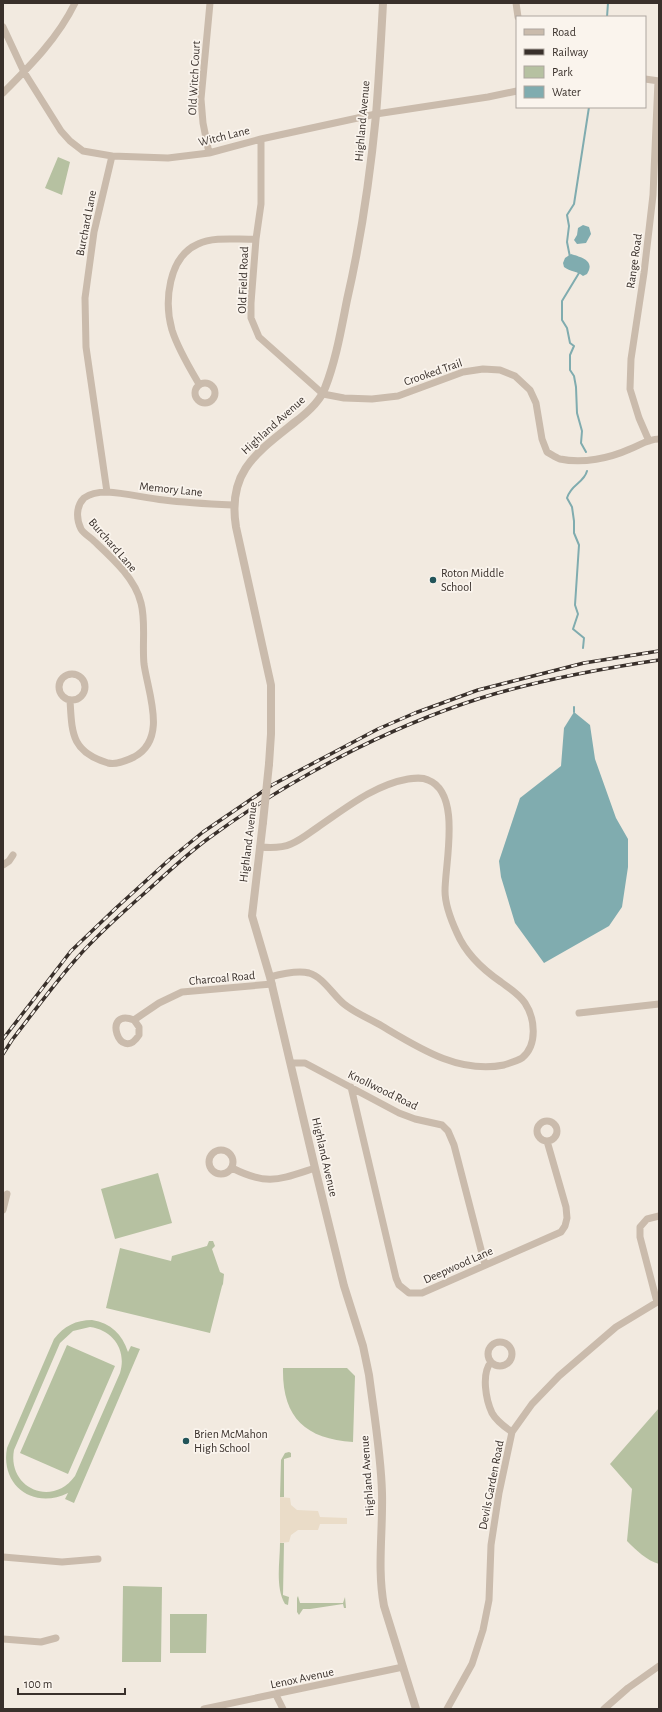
<svg xmlns="http://www.w3.org/2000/svg" width="662" height="1712" viewBox="0 0 662 1712" font-family="'Alegreya Sans',sans-serif">
<style>
.green{fill:#b6c1a1;fill-rule:evenodd}
.plaza{fill:#eadcc8}
.water{fill:#80acaf}
.lines{fill:none;stroke-linecap:round;stroke-linejoin:round}
.stream{stroke:#80acaf;stroke-width:2}
.minor{stroke:#cabbac;stroke-width:7}
.tertiary{stroke:#cabbac;stroke-width:8}
.rail-casing{stroke:#39302b;stroke-width:3.5}
.rail{stroke:#faf4ed;stroke-width:2;stroke-dasharray:6;stroke-linecap:butt}
.tertiary-bridge{stroke:#cabbac;stroke-width:8}
.poi-dot{fill:#225459;stroke:#faf4ed;stroke-width:1.5}
.labels{text-anchor:middle;dominant-baseline:central;stroke-width:3.5;stroke-linejoin:round;paint-order:stroke}
.street-label{font-size:12px;fill:#39302b;stroke:#faf4ed}
.poi-label{font-size:12px;fill:#39302b;stroke:#faf4ed;text-anchor:start}
</style>
<rect width="100%" height="100%" fill="#f2eae0"/>
<path class="green" d="M58,157L70,162L62,195L45,188Z
M158,1173L172,1223L115,1239L101,1189Z
M209,1241H213L215,1246L212,1249L220,1272L224,1274L223,1284L222,1286L210,1333L106,1308L120,1248L171,1261L172,1256L207,1246Z
M92,1320C111,1323 122,1334 128,1352L131,1346L140,1349L74,1503L65,1499L68,1493C34,1510 0,1486 7,1448L54,1339C64,1326 76,1320 92,1320ZM90,1327C113,1330 127,1350 120,1373L75,1476C52,1508 7,1488 14,1450L60,1343L73,1331Z
M67,1345L115,1366L68,1474L20,1453Z
M283,1368H347L355,1376L353,1442C305,1439 282,1417 283,1368Z
M659,1408V1564C646,1560 637,1551 627,1541L632,1489L610,1464Z
M289,1452L291,1453V1457L284,1459V1497H280L281,1460L285,1453Z
M280,1543H284L283,1595L289,1597L288,1605L285,1604C275,1587 280,1562 280,1543Z
M123,1586L162,1587L161,1662H122Z
M298,1596L300,1603H343L345,1597L346,1608H344L343,1604L310,1609H303L299,1615L297,1612V1598Z
M170,1614H207L206,1653H170Z"/>
<path class="plaza" d="M280,1497L290,1498L291,1505L297,1510L318,1511L320,1517L347,1518V1524H320L318,1530H298L291,1535L289,1542L280,1543Z"/>
<path class="water" d="M583,225L589,227L591,234L586,243L577,244L574,240L577,235L578,228Z
M571,254C580,257 596,260 587,274L583,276C578,271 570,272 564,267L563,263L565,258Z
M574,712L590,725L595,759L616,818L628,839V867L622,907L609,926L544,963L515,923L501,877L499,861L520,798L561,766L564,728Z"/>
<g class="lines">
<path class="stream" d="M607,17L608,3
M570,257L567,242L569,226L567,215L574,204L589,107
M578,270L579,273L562,301V320L567,328L570,343L574,346L570,355V370L574,376L576,387L577,413L582,431L581,443L586,452
M583,648L584,638L573,629L578,614L575,605L579,545L574,533V521L572,507L567,498C571,484 584,483 587,471
M574,707V712"/>
<path class="minor" d="M516,3L518,17
M3,27L24,72L61,131L70,141L83,151L112,156L168,158L209,153L261,139L376,114L488,97L517,91
M645,79L659,81
M3,93C31,65 58,38 75,3
M261,139V204L256,239L251,303V318L259,337L323,394L344,398L372,399L398,396L463,372L483,369L500,370L515,376L530,390L536,403L542,439L547,452C551,454 556,458 560,459C583,464 610,458 630,449C640,445 648,439 659,439
M209,153L203,123L201,99L210,3
M195 393a10 10 0 1 1 20 0a10 10 0 1 1-20 0Z
M199,384C189,367 178,349 172,330C164,302 168,257 198,244C215,236 238,240 256,239
M649,441L639,418L630,389L631,359L644,273L653,195L658,81
M107,492L86,347L85,298L94,232L112,156
M59 687a13 13 0 1 1 26 0a13 13 0 1 1-26 0Z
M70,700C72,733 71,752 108,763C116,765 126,761 134,757C168,739 148,693 144,664C142,644 146,622 141,603C135,578 112,558 94,541C90,537 84,534 81,529C76,519 76,506 84,498C91,493 99,492 107,492C126,493 145,498 164,500C187,503 210,504 233,505
M260,847C271,848 282,848 291,844C301,840 309,833 318,827C346,808 374,785 408,779C415,778 422,777 428,780C462,793 445,863 445,891C445,905 451,920 457,933C466,954 482,969 501,982C509,988 519,994 525,1003C535,1018 538,1045 522,1058C517,1061 510,1063 504,1065C459,1074 419,1048 382,1026C370,1019 355,1013 344,1004C333,995 323,977 309,973C297,970 281,974 270,977
M3,865L9,861L13,855
M579,1013L659,1004
M134,1020L139,1027V1035C120,1065 101,1007 134,1020L159,1003L182,992L272,984
M291,1063H305L399,1113L415,1119L442,1125L448,1131L454,1145L485,1265
M351,1087L396,1278L399,1285L409,1293H422L561,1232L565,1226L567,1218L566,1207L547,1141
M537 1131a10 10 0 1 1 20 0a10 10 0 1 1-20 0Z
M209 1162a12 12 0 1 1 24 0a12 12 0 1 1-24 0Z
M232,1168C268,1186 278,1180 315,1168
M3,1210L7,1194
M657,1302L640,1237V1227L647,1219L659,1216
M488 1354a12 12 0 1 1 24 0a12 12 0 1 1-24 0Z
M491,1362C481,1374 486,1400 492,1413C497,1422 505,1427 512,1432
M3,1557L62,1562L98,1559
M3,1639L41,1642L56,1638
M276,1695L283,1709
M204,1709L403,1667
M447,1709L472,1664L483,1630L489,1600L491,1545L499,1493L512,1432L532,1404L559,1376L616,1327L659,1301
M604,1709L628,1688L659,1666"/>
<path class="tertiary" d="M269,764L271,734V685L236,527C227,472 256,453 295,422C307,413 320,402 325,388C336,360 341,330 347,300C361,239 370,177 376,115C379,78 381,40 383,3
M263,822L252,916L270,977L315,1168L344,1286L363,1346L369,1375C374,1414 381,1454 382,1493C383,1531 377,1569 384,1606L416,1709"/>
<g class="rail-casing">
<path id="rail" d="M3,1039L71,951L116,908L170,859L203,832L272,785L378,729L415,713L478,690L584,663L659,651
M3,1054L12,1040C33,1013 54,984 77,958C98,934 123,912 147,891C167,873 187,854 209,838C290,779 386,728 481,698C539,680 599,669 659,660"/>
</g>
<use href="#rail" class="rail"/>
<path class="tertiary-bridge" d="M263,822L269,764"/>
</g>
<g class="poi-dot">
<circle cx="433" cy="580" r="4"/>
<circle cx="186" cy="1441" r="4"/>
</g>
<g class="labels">
<g class="street-label">
<text transform="translate(194 78) rotate(-87)">Old Witch Court</text>
<text transform="translate(362 121) rotate(-85)">Highland Avenue</text>
<text transform="translate(224 136) rotate(-14)">Witch Lane</text>
<text transform="translate(86 223) rotate(-79)">Burchard Lane</text>
<text transform="translate(634 261) rotate(-82)">Range Road</text>
<text transform="translate(243 280) rotate(-88)">Old Field Road</text>
<text transform="translate(433 372) rotate(-19)">Crooked Trail</text>
<text transform="translate(273 425) rotate(-42)">Highland Avenue</text>
<text transform="translate(171 489) rotate(6)">Memory Lane</text>
<text transform="translate(113 545) rotate(49)">Burchard Lane</text>
<text transform="translate(248 842) rotate(-83)">Highland Avenue</text>
<text transform="translate(222 978) rotate(-5)">Charcoal Road</text>
<text transform="translate(383 1090) rotate(26)">Knollwood Road</text>
<text transform="translate(325 1157) rotate(77)">Highland Avenue</text>
<text transform="translate(458 1265) rotate(-24)">Deepwood Lane</text>
<text transform="translate(367 1476) rotate(-94)">Highland Avenue</text>
<text transform="translate(491 1485) rotate(-79)">Devils Garden Road</text>
<text transform="translate(302 1678) rotate(-12)">Lenox Avenue</text>
</g>
<g class="poi-label">
<text x="441" y="573">Roton Middle<tspan x="441" dy="14">School</tspan></text>
<text x="194" y="1434">Brien McMahon<tspan x="194" dy="14">High School</tspan></text>
</g>
</g>
<rect width="662" height="1712" fill="none" stroke="#39302b" stroke-width="8"/>
<rect x="516" y="16" width="130" height="92" fill="#faf4ed" stroke="#ada69f"/>
<rect x="524" y="29" width="20" height="6" fill="#cabbac" stroke="#ada69f"/>
<text x="552" y="36" font-size="12" fill="#39302b">Road</text>
<rect x="524" y="49" width="20" height="6" fill="#39302b" stroke="#ada69f"/>
<text x="552" y="56" font-size="12" fill="#39302b">Railway</text>
<rect x="524" y="66" width="20" height="12" fill="#b6c1a1" stroke="#ada69f"/>
<text x="552" y="76" font-size="12" fill="#39302b">Park</text>
<rect x="524" y="86" width="20" height="12" fill="#80acaf" stroke="#ada69f"/>
<text x="552" y="96" font-size="12" fill="#39302b">Water</text>
<path d="M18 1688v6h107v-6" fill="none" stroke="#39302b" stroke-width="2"/>
<text x="24" y="1688" font-size="12" fill="#39302b" stroke="#faf4ed" stroke-width="3" paint-order="stroke">100 m</text>
</svg>
